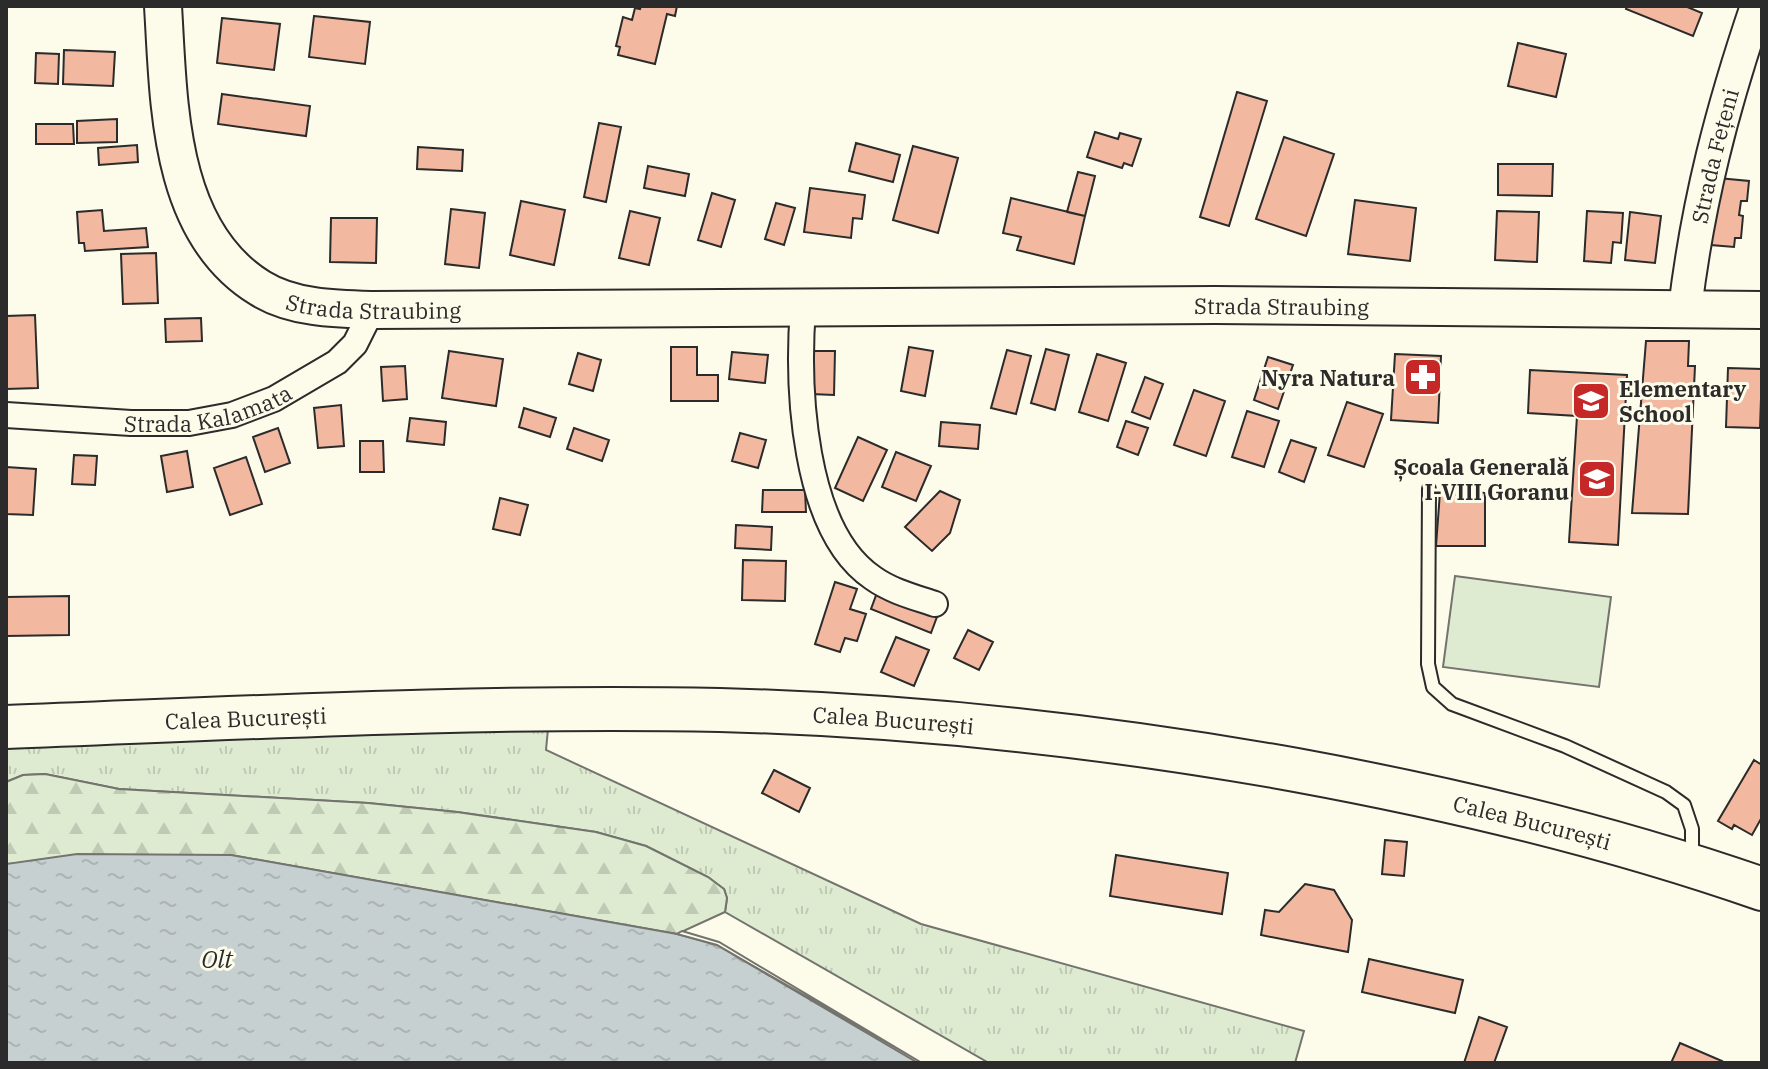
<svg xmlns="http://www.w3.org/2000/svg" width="1768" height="1069" viewBox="0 0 1768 1069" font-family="'IBM Plex Serif',serif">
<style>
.grass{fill:url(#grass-tufts);stroke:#74746e;stroke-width:2}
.forest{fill:url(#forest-firs);stroke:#74746e;stroke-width:2}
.pitch{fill:#deebd1;stroke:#74746e;stroke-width:2}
.water{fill:url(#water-ripples);stroke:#74746e;stroke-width:2}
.pier{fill:#fdfbea;stroke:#74746e;stroke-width:2}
.building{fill:#f2b8a0;stroke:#2b2b2b;stroke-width:2}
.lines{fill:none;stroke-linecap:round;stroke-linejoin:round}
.service-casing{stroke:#2b2b2b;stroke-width:16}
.minor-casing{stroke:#2b2b2b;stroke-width:28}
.tertiary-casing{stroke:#2b2b2b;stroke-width:36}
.secondary-casing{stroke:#2b2b2b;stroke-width:40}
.trunk-casing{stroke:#2b2b2b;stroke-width:46}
.service{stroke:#fdfbea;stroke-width:12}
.minor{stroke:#fdfbea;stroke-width:24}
.tertiary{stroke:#fdfbea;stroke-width:32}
.secondary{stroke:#fdfbea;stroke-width:36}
.trunk{stroke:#fdfbea;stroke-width:42}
.labels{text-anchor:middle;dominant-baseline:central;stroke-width:6;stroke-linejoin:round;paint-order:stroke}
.street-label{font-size:22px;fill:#2b2b2b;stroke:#fdfbea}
.poi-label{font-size:22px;font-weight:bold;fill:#2b2b2b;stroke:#fdfbea;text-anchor:end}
.water-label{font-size:24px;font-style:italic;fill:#2b2b2b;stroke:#fdfbea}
</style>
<defs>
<pattern id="grass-tufts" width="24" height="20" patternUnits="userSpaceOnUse" patternTransform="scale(2)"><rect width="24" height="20" fill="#deebd1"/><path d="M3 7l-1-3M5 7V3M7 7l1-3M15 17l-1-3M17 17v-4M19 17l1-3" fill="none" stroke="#bfcab4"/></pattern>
<pattern id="forest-firs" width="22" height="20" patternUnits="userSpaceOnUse" patternTransform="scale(2)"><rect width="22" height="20" fill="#deebd1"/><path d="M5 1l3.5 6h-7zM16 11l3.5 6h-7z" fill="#bfcab4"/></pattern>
<pattern id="water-ripples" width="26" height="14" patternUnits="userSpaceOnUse" patternTransform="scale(2)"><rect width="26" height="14" fill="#c7d0d0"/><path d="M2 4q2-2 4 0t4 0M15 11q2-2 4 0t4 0" fill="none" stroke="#abb3b3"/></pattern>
</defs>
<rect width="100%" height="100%" fill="#fdfbea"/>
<path class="grass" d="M548,729L546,750L921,924L1304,1031L1295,1063H989L725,912L727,898L724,889L708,877L646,846L596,832L457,812L368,803L119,789L45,774L23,775L6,782V746Z"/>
<path class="forest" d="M45,774L119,789L368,803L457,812L596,832L646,846L708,877L724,889L727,898L725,912L677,934L231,855L6,864V782L23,775Z"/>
<path class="pitch" d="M1455,576L1611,597L1599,687L1443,667Z"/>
<path class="water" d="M77,854L231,855L677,934L717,945L918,1063H6V864Z"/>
<path class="pier" d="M682,931L719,942L922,1063L717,945L677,934Z"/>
<path class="building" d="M641,6H677L675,16L667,14L655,64L618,55L620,47L616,46L623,17L632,20L635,8L640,9Z
M1627,6H1685L1702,13L1693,36L1626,9Z
M314,16L370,22L365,64L309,57Z
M222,18L280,24L274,70L217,63Z
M1518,43L1566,54L1556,97L1508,86Z
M64,50L115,52L113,86L63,84Z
M36,53L59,54L58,84L35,83Z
M1237,92L1267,101L1229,226L1200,217Z
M222,94L310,106L306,136L218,124Z
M117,119V142L77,143V121Z
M599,123L621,127L606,202L584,197Z
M36,124H73L74,144H36Z
M1095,132L1118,139L1120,133L1141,139L1132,166L1124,163L1122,168L1087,157Z
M1284,137L1334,154L1306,236L1256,219Z
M856,143L900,155L893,182L849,171Z
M137,145L138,162L99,165L98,148Z
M913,146L958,158L938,233L893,220Z
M418,147L463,150L462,171L417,169Z
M1498,164H1553L1552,196L1498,195Z
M648,166L689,174L685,196L644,188Z
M1078,172L1095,176L1085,216L1067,212Z
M1718,178L1749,181L1747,201H1741L1739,215L1743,216L1741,238H1735L1734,247L1711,245Z
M810,188L865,195L862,219L853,218L851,238L804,232Z
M712,193L735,200L721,247L698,240Z
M1011,198L1085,216L1074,264L1017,250L1021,237L1003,233Z
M1355,200L1416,208L1410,261L1348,254Z
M521,201L565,210L554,265L510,255Z
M776,203L795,208L784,245L765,239Z
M451,209L485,213L479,268L445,264Z
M102,210L104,231L146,228L148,247L85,251L84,243H79L77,212Z
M630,211L660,218L649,265L619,258Z
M1497,211L1539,212L1537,262L1495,260Z
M1587,211L1623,213L1621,243L1613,242L1611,263L1584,261Z
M1630,212L1661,216L1655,263L1625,260Z
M331,218H377L376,263L330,262Z
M156,253L158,303L123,304L121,254Z
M35,315L38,388L6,389V316Z
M201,318L202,341L166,342L165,319Z
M1646,341H1689L1688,366H1695L1688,514L1632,513Z
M671,347H697V375H718V401H671Z
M909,347L933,351L925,396L901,391Z
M1046,349L1069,355L1055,410L1031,403Z
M1007,350L1031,356L1016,414L991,408Z
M449,351L503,359L496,406L442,398Z
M813,351H835L834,395L811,394Z
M732,352L768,355L765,383L729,379Z
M578,353L601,360L593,391L569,384Z
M1097,354L1126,363L1108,421L1079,412Z
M1395,354L1441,356L1438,423L1391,420Z
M1268,357L1293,365L1278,409L1254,400Z
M405,366L407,399L383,401L381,367Z
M1728,368L1762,369L1760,428L1726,427Z
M1530,370L1627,375L1618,545L1569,542L1577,416L1528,413Z
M1145,377L1163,384L1150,419L1132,412Z
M1194,390L1225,401L1206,456L1174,445Z
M1347,402L1383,414L1364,467L1328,455Z
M341,405L344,446L318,448L314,408Z
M524,408L556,418L550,437L519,427Z
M1247,411L1279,421L1264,467L1232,457Z
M410,418L446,422L444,445L407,441Z
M1126,421L1148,428L1138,455L1117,447Z
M941,422L980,425L978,449L939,446Z
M278,428L290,463L265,472L253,437Z
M574,428L609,440L602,461L567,449Z
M740,433L766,440L758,468L732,461Z
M858,437L887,450L863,501L835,488Z
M1291,440L1316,448L1304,482L1279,472Z
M360,441H383L384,472H360Z
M187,451L193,487L167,492L161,456Z
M896,452L931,466L916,501L882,487Z
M74,455L97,456L95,485L72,484Z
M246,457L262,504L230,515L214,468Z
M6,467L36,469L33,515L6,514Z
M763,490H805L806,512H762Z
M1467,490L1485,493V546H1436L1440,492Z
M940,491L960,500L950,533L932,551L905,527Z
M500,498L528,505L520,535L493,529Z
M736,525L772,527L771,550L735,548Z
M743,560L786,561L785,601L742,600Z
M835,582L857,589L850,609L866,614L857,641L845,638L840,652L815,644Z
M878,590L938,614L931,633L871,609Z
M69,596V635L6,636V597Z
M968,630L993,642L979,670L954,658Z
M896,637L929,650L914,686L881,672Z
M1754,760L1762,765V817L1752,835L1734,825L1732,829L1718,821Z
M774,770L810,788L799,812L762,793Z
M1385,840L1407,842L1404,876L1382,874Z
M1116,855L1228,873L1222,914L1110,896Z
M1305,884L1334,890L1352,920L1348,952L1261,935L1265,910L1279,912Z
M1369,959L1463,980L1455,1013L1362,992Z
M1479,1017L1507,1027L1494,1063H1464Z
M1680,1043L1722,1061L1721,1063H1671Z"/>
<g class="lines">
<g class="service-casing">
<path id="service" d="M1429,489L1428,664L1433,687L1452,704L1565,746L1666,792L1684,805L1692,829V859"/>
</g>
<g class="minor-casing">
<g id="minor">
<path d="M803,308C797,385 802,530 873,578C891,591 914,597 935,604"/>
<path id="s1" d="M6,415L131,423H189L232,415L274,399L337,362L355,344L372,310"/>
</g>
</g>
<g class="tertiary-casing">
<g id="tertiary">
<path id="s2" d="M1685,309C1698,201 1722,109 1757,6"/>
</g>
</g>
<g class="secondary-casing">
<g id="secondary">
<path id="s3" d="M163,6C169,101 167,231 260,288C292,308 335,309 372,310L1215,305L1762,310"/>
</g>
</g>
<g class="trunk-casing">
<g id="trunk">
<path id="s4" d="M6,727C244,718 482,705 720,710C913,715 1106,736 1296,770C1454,799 1610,836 1762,889"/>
</g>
</g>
<use href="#service" class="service"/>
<use href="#minor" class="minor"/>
<use href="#tertiary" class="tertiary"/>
<use href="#secondary" class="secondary"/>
<use href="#trunk" class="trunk"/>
</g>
<defs>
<g id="pharmacy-square" transform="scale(2)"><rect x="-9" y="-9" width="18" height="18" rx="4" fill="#c62828" stroke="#fdfbea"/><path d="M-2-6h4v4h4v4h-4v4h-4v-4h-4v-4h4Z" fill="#fff"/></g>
<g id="school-square" transform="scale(2)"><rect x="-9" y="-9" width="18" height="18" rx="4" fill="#c62828" stroke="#fdfbea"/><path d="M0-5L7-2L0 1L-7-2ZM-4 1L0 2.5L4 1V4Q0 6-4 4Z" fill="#fff"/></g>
</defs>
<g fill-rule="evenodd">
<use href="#pharmacy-square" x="1423" y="377"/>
<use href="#school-square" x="1591" y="401"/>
<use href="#school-square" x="1597" y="479"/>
</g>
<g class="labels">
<g class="street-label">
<text stroke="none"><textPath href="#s2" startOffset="156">Strada Fețeni</textPath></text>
<text stroke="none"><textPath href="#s3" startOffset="428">Strada Straubing</textPath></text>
<text stroke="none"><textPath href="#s3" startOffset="1336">Strada Straubing</textPath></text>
<text stroke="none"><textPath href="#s1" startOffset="204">Strada Kalamata</textPath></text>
<text stroke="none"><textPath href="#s4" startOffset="240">Calea București</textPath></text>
<text stroke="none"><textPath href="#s4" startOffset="888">Calea București</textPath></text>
<text stroke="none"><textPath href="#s4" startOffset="1536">Calea București</textPath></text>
</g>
<g class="poi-label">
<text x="1395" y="377">Nyra Natura</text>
<text x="1619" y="388" text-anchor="start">Elementary<tspan x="1619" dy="25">School</tspan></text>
<text x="1569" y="466">Școala Generală<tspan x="1569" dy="25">I-VIII Goranu</tspan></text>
</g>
<g class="water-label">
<text x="217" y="959">Olt</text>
</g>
</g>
<rect width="1768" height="1069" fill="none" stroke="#2b2b2b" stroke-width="16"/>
</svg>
